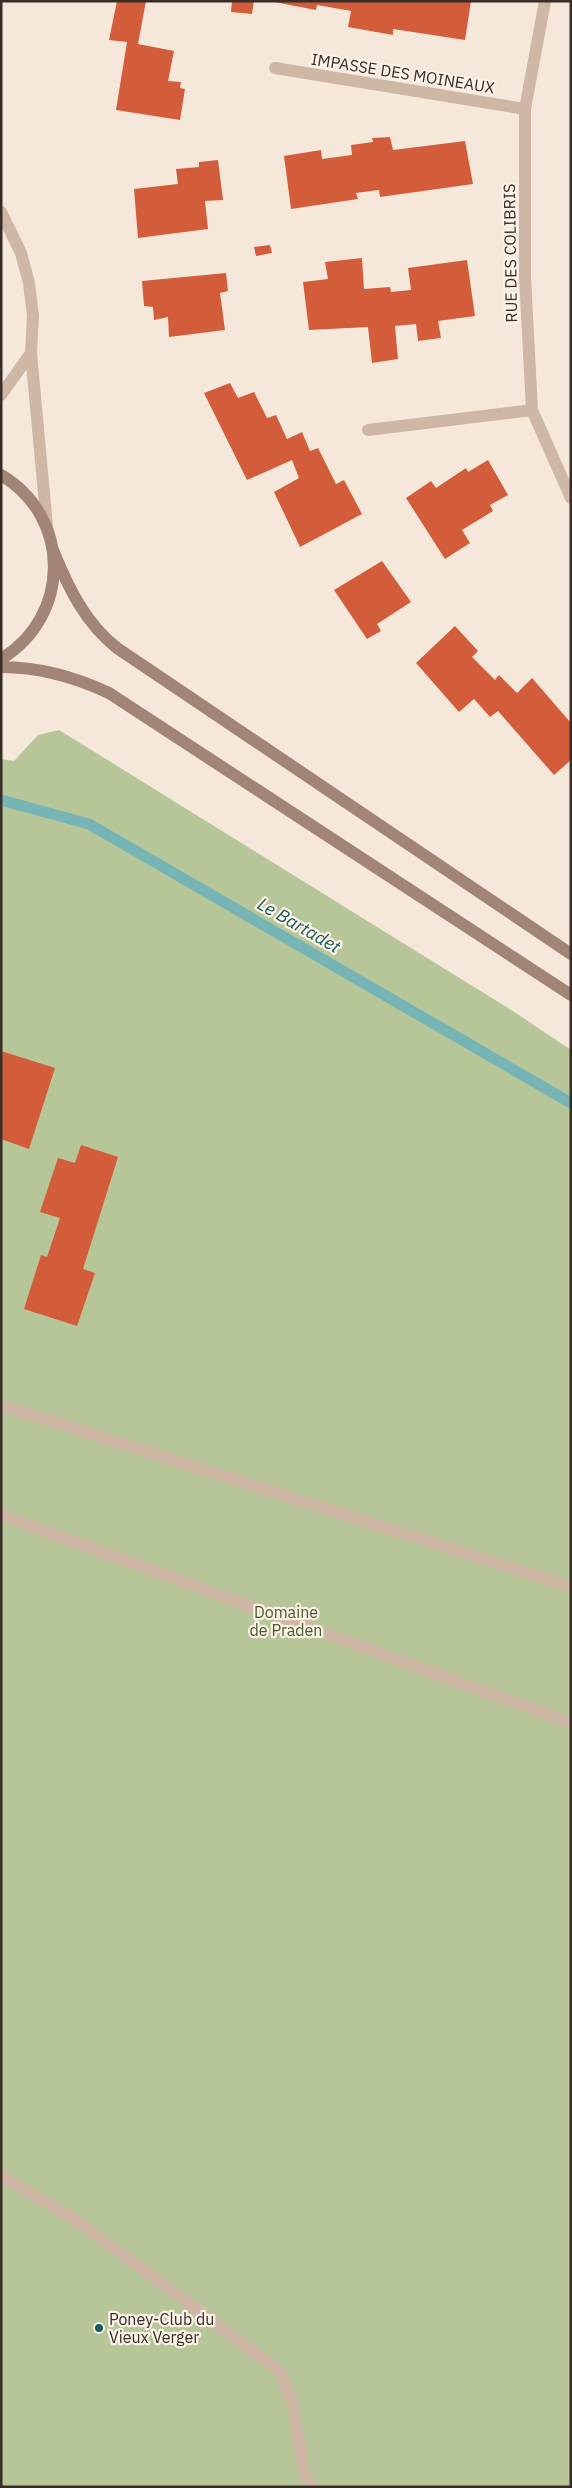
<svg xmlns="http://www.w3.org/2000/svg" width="572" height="2488" viewBox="0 0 572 2488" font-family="'IBM Plex Sans',sans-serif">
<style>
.green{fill:#b7c699}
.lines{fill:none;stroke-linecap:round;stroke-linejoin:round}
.stream{stroke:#76b4b5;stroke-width:11}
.building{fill:#d35c3a}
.service{stroke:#ceb7a5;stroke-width:12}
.minor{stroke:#ceb7a5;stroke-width:12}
.secondary{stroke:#a28576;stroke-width:12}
.poi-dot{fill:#185c60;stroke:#fcf2e8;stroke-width:2}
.labels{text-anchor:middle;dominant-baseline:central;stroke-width:4.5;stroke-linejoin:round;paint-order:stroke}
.street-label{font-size:16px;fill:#392d27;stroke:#fcf2e8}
.park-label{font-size:16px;fill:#495b28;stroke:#fcf2e8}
.poi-label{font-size:16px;fill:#392d27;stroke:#fcf2e8;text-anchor:start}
.water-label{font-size:18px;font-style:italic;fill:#185c60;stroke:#fcf2e8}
</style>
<rect width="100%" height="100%" fill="#f5e8db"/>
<path class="green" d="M59,730L513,1011L571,1050V2487H1V759L14,761L38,735Z"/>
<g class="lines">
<path class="stream" d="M1,800L89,824L571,1103"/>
</g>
<path class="building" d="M117,1H146L138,44L174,51L168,81L181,82L180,88L185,89L180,120L116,110L127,42L109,40Z
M232,1H254L252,14L231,12Z
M269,1H471L465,40L393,29V35L348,27L351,11L317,5L316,10Z
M390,137L393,150L465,141L473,184L380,197L379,190L356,193L358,199L291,209L284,156L321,150L322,159L352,155L351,145L373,142L372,138Z
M218,160L223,200L205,201L208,229L138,238L134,189L178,184L176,169L199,167V162Z
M270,245L272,253L256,256L254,247Z
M362,258L364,289L390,287L391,292L411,290L408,268L467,260L475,316L438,321L441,338L418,341L416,324L395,326L398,359L372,363L368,327L309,330L303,282L328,279L325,262Z
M226,273L228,291L220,293L225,330L169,337L168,317L154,320L153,307L144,306L142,281Z
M230,383L238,398L254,392L267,418L276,415L287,439L302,432L310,451L318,448L336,484L344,480L362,514L300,547L274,492L299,478L292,460L247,480L204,393Z
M488,460L508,495L490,505L493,511L462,530L470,543L445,559L406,498L431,481L436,488L466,468L468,472Z
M382,561L411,602L377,624L381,631L367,639L334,590Z
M455,626L478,651L472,657L495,680L499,675L517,693L532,678L571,723V760L554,775L498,711L490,717L474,699L459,712L416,663Z
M1,1051L55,1068L29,1149L1,1139Z
M81,1145L118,1157L83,1269L95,1273L77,1326L24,1309L41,1255L47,1257L60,1218L40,1212L58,1158L75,1163Z"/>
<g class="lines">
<path class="service" d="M368,430L532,410
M1,1405L571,1587
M1,2176L73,2218L280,2371L293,2404L304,2473L311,2487"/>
<path class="minor" d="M545,1L525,109V277L532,410L571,498
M275,68L525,109
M1,212L21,253L29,283L33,316L31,353L47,526
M1,395L31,353
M1,1515L571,1723"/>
<path class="secondary" d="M1,475C72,517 71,617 1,659
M53,550C68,587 85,623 117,648L571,954
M1,667C39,667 75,677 109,693L571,995"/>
</g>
<circle class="poi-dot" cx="99" cy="2328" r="5"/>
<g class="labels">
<g class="street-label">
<text transform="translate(403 73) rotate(9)">IMPASSE DES MOINEAUX</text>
<text transform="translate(510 253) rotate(-91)">RUE DES COLIBRIS</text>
</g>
<g class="park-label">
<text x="286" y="1612">Domaine<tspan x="286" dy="18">de Praden</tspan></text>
</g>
<g class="poi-label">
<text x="109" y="2319">Poney-Club du<tspan x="109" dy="18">Vieux Verger</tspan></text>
</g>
<g class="water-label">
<text transform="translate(299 925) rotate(30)">Le Bartadet</text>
</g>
</g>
<rect width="572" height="2488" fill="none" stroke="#392d27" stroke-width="5"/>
</svg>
